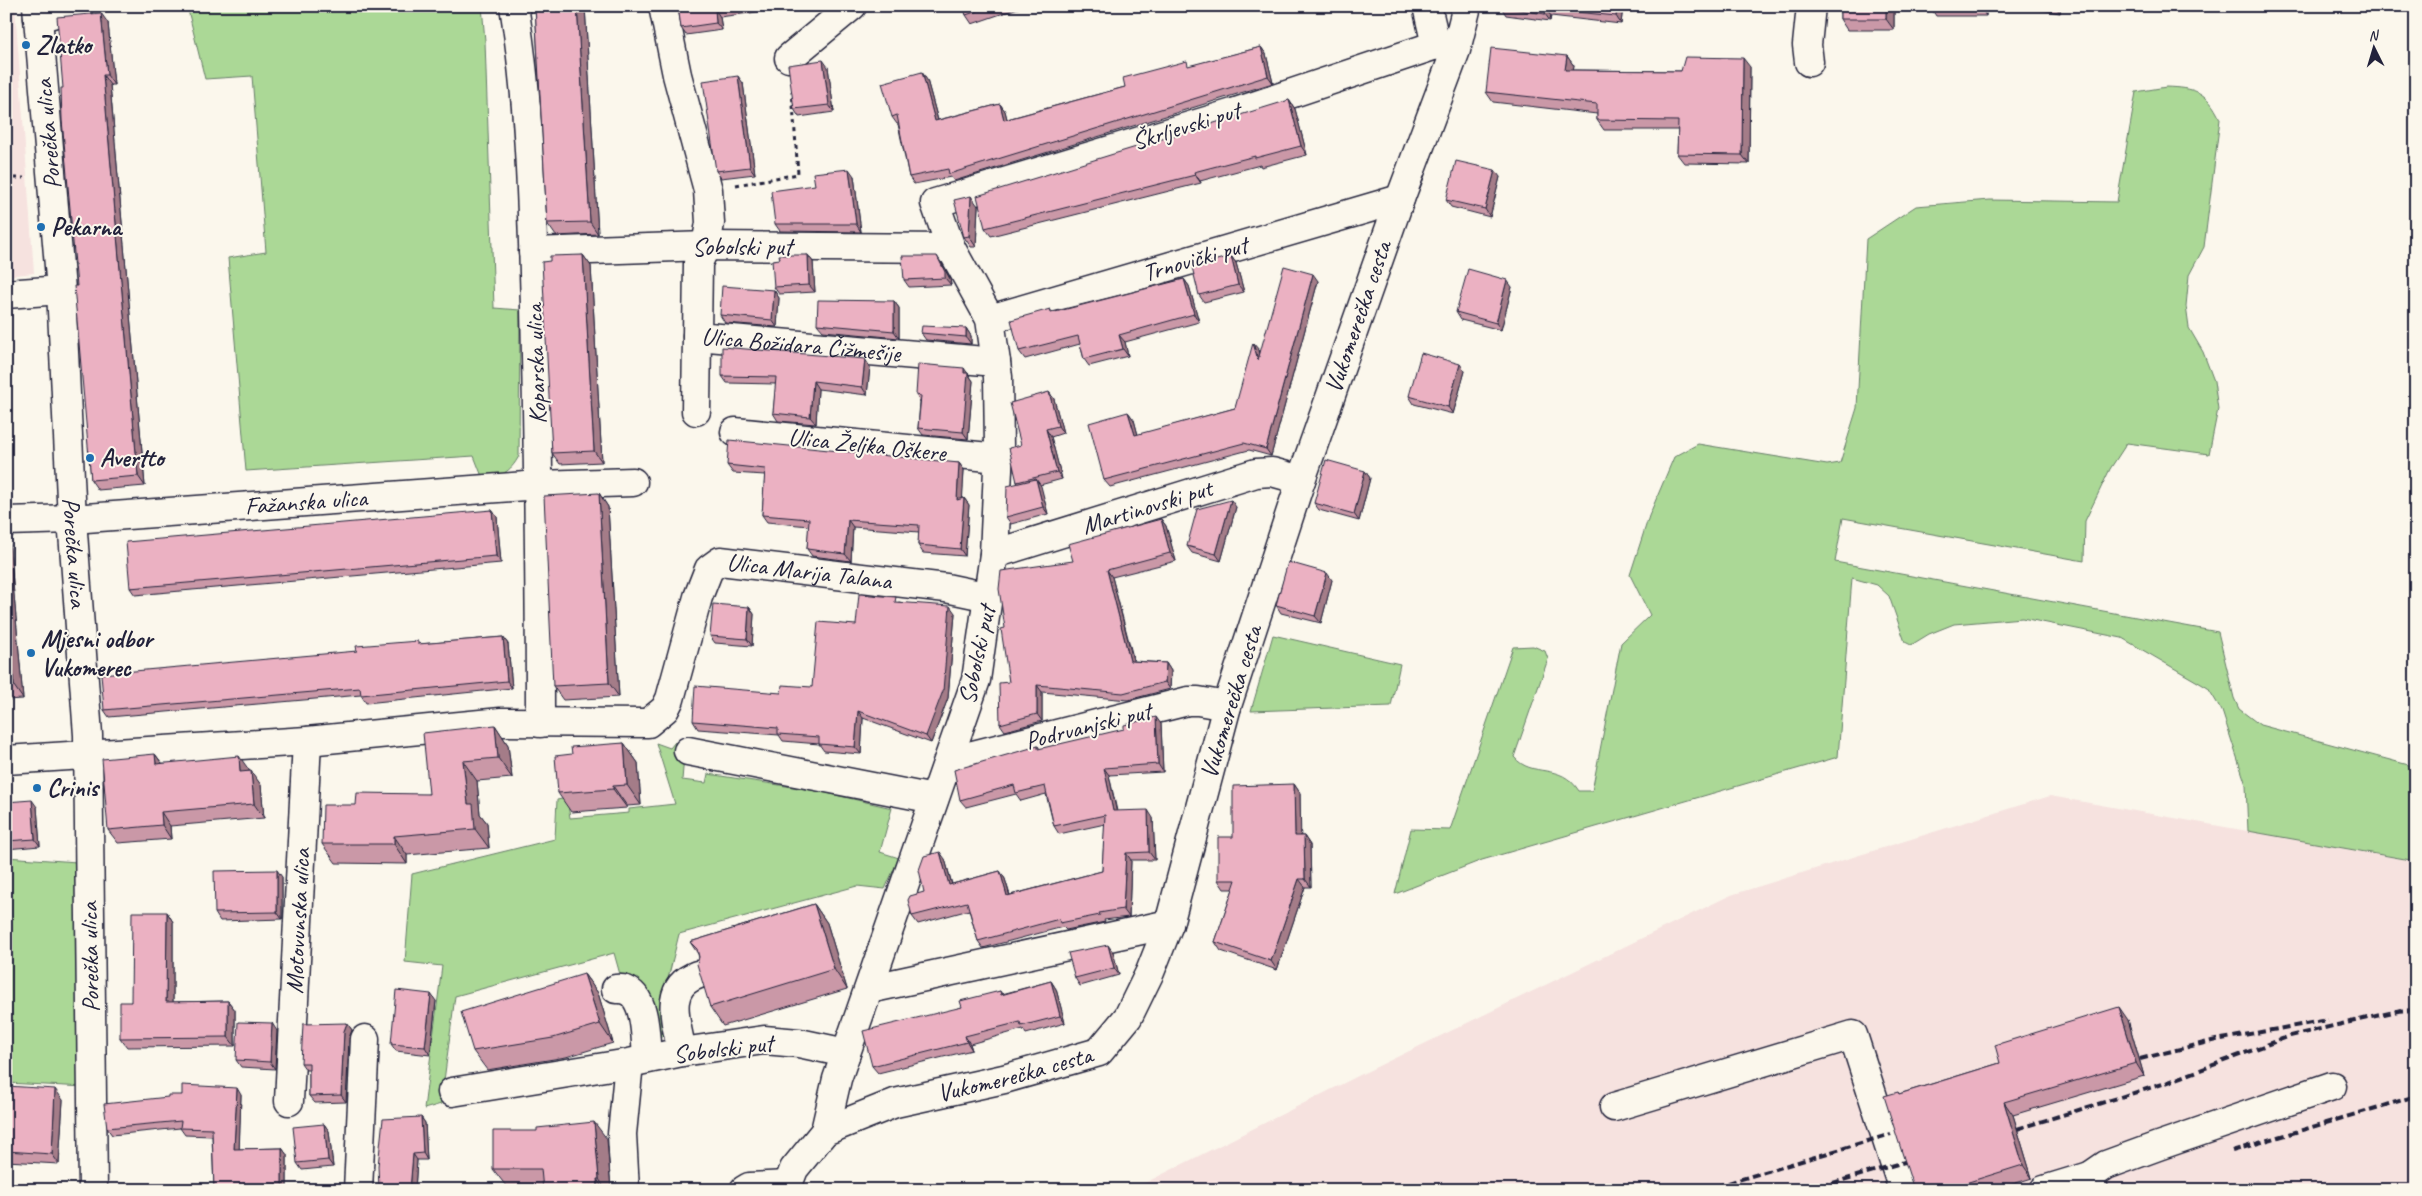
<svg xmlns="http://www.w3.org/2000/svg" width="2422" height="1196" viewBox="0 0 2422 1196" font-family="Caveat,sans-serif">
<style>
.built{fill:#f6e2df}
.green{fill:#abd896;stroke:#667d68}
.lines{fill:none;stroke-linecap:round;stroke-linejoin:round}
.minor-casing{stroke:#22223b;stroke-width:31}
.path{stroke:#22223b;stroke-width:3;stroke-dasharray:4 4;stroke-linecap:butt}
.minor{stroke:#fbf7ec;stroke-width:28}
.rail{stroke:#22223b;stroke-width:4;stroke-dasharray:8 4;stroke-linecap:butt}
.wall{fill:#ca98a7;stroke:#22223b}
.shaded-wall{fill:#a47c88;stroke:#22223b}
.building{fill:#ebb1c2;stroke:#22223b}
.poi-dot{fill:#1f6fb2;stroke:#fbf7ec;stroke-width:2}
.labels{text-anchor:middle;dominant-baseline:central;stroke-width:4;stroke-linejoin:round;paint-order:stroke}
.poi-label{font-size:25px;font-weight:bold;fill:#22223b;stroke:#fbf7ec;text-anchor:start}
.street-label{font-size:25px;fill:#22223b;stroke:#fbf7ec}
</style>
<rect width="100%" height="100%" fill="#fbf7ec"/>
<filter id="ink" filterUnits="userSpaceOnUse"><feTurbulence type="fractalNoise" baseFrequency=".02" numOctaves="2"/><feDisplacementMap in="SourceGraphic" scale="10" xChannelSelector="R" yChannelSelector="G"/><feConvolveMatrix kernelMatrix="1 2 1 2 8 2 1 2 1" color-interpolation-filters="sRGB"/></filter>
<g filter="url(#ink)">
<path class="built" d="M6,6H15L34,273L6,276Z
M2050,796L2416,861V1190H1131L1362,1074L1731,895Z"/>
<path class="green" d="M187,6H482L485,41L494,308L520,310L519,456C510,473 501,476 483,479L474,456L246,471L228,258L266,252L252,76L205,79Z
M2166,87C2195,88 2207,91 2220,119L2204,247L2189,275L2186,306L2189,328L2203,352L2214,381L2218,409L2209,454L2127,443L2110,469L2085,521L2084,561L1843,518L1835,562L2218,632L2234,698L2239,709L2260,725L2416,767V861L2248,831L2246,785L2222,711L2208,688L2122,638L2022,618L1954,624L1929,634L1911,645L1905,642L1889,596L1877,585L1852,578L1838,757L1482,860L1395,894L1411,829L1450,830L1513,647L1533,646L1545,651L1548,659L1514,757C1532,779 1560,761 1579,791H1592L1621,643L1650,615L1630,575L1649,516L1674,457L1698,444L1827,465L1840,463L1857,408L1866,239L1916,206L1990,200L2117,202L2136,92Z
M1273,635L1400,664L1391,706L1251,711Z
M675,742L678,745H685L682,780L706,783L708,774L818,791L892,808L880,852L899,858L885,889L857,886L679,934L666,987L665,1036L660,1037C653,1000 659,991 621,978L614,953L455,996L441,1104L424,1109L442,966L405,962L412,874L555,839L557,800L567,798L570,818L629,813V809L675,804L656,743L670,748Z
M6,857L77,862L86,1087L6,1083Z"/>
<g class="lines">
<g class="minor-casing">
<g id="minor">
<path id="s1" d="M37,6L61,290L72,519L88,735L93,1190"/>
<path d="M514,6C530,105 532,207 535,307C538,446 540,584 540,723"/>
<path id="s2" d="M663,6L677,75L708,190L710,223L706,246L698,263L697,336L996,362"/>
<path d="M1427,6L1436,45L1454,49"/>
<path d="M38,18L79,6"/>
<path d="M789,58L852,6"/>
<path d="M1809,62L1807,45L1811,6"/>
<path d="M533,252L706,246L951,248"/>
<path d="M6,294L61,290"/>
<path d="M990,319L1400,199"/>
<path d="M696,411L697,336"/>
<path d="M735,432L999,458"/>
<path d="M7,521L72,519L539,485L633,482"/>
<path d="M994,554L1256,473L1272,472L1301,480"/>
<path d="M688,751L934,799"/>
<path id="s3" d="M6,760L307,741L501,722L648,723L665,709L670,699L698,597L709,569L720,561L946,588L989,597"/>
<path d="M949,761L1188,701H1198L1227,706"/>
<path d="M616,989C648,986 645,1039 647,1059"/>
<path d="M869,989L1169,924"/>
<path d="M682,1052C677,1024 662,988 697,975"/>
<path d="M452,1092L629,1063L682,1052L764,1040L799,1043L846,1053"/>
<path d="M289,1101L307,741"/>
<path d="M1614,1107L1853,1035L1903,1190"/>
<path d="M825,1131L837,1079L976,680L994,554L999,448L998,377L990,319L951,248L935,203L1233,113L1436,45"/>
<path d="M2090,1176L2106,1165L2158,1146L2332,1086"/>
<path d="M358,1190L365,1039"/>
<path d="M625,1190L622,1134L629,1063"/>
<path d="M744,1190L749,1187L788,1185"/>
<path id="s4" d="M786,1190L794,1169L825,1131L895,1103L1004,1079L1099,1052L1128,1017L1150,972L1169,924L1227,706L1301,480L1400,199L1456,50L1467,6"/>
<path d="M2044,1190L2090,1176L2094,1190"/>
</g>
</g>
<path class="path" d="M6,178H24
M736,185L798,174L792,91"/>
<use href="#minor" class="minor"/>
<path class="rail" d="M2395,1011L2416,1010
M2140,1059L2216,1040L2328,1020
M2017,1129L2166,1083L2290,1036L2402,1010
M2232,1151L2416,1096
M1705,1190L1891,1134
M1809,1190L1908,1161"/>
</g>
<path class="wall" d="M535,6H585L598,234L556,236L547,223Z
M678,6H786V8L720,17L722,30L686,35L681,28Z
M963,6H1024L972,24L966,15Z
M1623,6L1621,24L1551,16L1550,21L1506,15L1501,7Z
M1840,6H1894V30H1847L1840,19Z
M1931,6H1986V16H1936L1931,8Z
M2016,6H2061L2060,13Z
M108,23L114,85H110L145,486L98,490L91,480L77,286Z
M1261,47L1266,54L1273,83L954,181L951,177L914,184L909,177L898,124H897L892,117L927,80L938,120L1000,104L1005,111L1007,119L1125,87L1190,66Z
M1567,56L1574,66L1573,70L1681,71L1750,67L1749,164L1684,163L1677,154L1678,130H1604L1597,120V114L1493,102L1486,92Z
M828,67L834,112L799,117L794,109Z
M743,83L755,174L721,178L716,171Z
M1289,100L1295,109L1307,155L1261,167L1260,165L1200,181L1201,183L991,236L985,228Z
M854,176L861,232L780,231L775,224L815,185Z
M1500,177L1490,217L1451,207L1446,200Z
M978,206L976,247H971L964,237Z
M583,255L591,266L602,462L560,464L552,453L550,261Z
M808,255L813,262L815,292L779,294L774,287L780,259Z
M1231,256L1236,263L1244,292L1204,302L1199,295Z
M942,264L950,279L951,285L909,287L904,280Z
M1184,279L1189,286L1199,322L1125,342L1128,356L1089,366L1084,359L1080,344L1025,359L1019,351L1050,309L1052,312Z
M1318,281L1271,456L1249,450L1110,487L1104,480L1128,412L1134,420L1138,435L1235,408L1259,350L1260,354Z
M1512,287L1501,330L1461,320L1456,312Z
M774,290L779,298L777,327L725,323L720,315Z
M894,301L899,308V338L823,331L817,324Z
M966,328L971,336V344L926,340L921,333Z
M870,367L867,395L818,389L816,424L778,421L773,413L776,384L727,383L722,376Z
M1465,371L1453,414L1414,404L1409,396Z
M967,373H968L973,381L968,439L923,435L918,428L920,402L916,395Z
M1049,392L1054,399L1063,433L1051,437L1062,479L1040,485L1048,514L1011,524L1006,517L1018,484L1017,482L1021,445Z
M959,463L964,470L962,498H964L969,505L965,556L923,553L918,545L919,532L853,527L851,561L812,556L807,549L809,526L767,522L762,515L765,475L733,473L727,465Z
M1365,471L1370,478L1359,521L1319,510L1314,503Z
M599,493L608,507L619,697L563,700L553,686Z
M1236,507L1221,561L1192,553L1187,546Z
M492,510L497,517L501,563L135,595L130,588Z
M1161,519L1166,526L1176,561L1112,577L1134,661L1166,663L1171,671L1170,689L1128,700L1042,692V721L1005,731L1000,724L1009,682L1005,628L1073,561Z
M6,533L9,537L23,699L6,700Z
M1332,580L1321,623L1281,613L1276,605Z
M899,602L955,613L948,698L931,743L863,718L861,754L824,751L819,744L783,741L779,735L698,729L693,721L781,693L812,687L856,625Z
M749,607L754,614L752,646L715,643L710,636Z
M503,637L508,644L512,688L366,703L361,695L109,717L104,710L357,651L420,644Z
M1161,724L1163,772L1109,775L1117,811L1153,818L1155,860H1131L1129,917L1104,920L1105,922L1066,930L1063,927L983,948L978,941L969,910L918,924L912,916L924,892L945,859L952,884L1000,871L1005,879L1010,895L1102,871L1105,824L1059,834L1054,826L1046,794L1021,801L1016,794L966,807L960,800L1038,746L1040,749Z
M495,725L508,745L512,778L477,781L480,814L487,823L489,848L407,855V864L336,863L322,844L356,805L429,794Z
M624,743L638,763L641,805L627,806V808L571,812L558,793L572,754Z
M155,754L162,763L249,770L261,785L264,818L170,826L171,839L118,843L108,830Z
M1294,784L1300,793V836H1304L1310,845L1311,887H1305L1277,970L1221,951L1215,942L1233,889H1224L1218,880L1233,837Z
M6,802L37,807L40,846L6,849Z
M282,877V919L220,921L215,913Z
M814,904L827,923L847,989L723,1026L710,1007L698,954L690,942Z
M167,912L173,922V1002L228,1001L235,1010V1046L127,1047L120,1038L131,1002Z
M1113,952L1119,975L1080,986L1075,978Z
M584,974L598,993L613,1043L566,1057L487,1070L473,1051Z
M1051,981L1056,989L1065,1023L1026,1034L1023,1029L970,1044L972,1050L878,1073L872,1066L962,1007L1000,991L1002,994Z
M436,1001L430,1055L396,1051L391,1044Z
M2128,1020L2144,1076L2013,1115L2032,1178L1994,1190H1914L1898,1092L1899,1094L2000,1063Z
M347,1023L352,1030L349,1038L346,1102L315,1103L309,1096V1070H306L301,1063Z
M277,1031L275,1069L241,1067L236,1060Z
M6,1086L63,1100L59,1164L6,1161Z
M182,1095H241L239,1149L282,1148L287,1155V1190H214L212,1136L185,1135L180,1128L112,1135L107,1128Z
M421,1117L425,1123L427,1160H417L415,1190H380L379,1188Z
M324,1124L329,1131L333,1167L302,1170L297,1163Z
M607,1139L611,1190H543V1186H506L493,1169Z"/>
<path class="shaded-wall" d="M577,6H585L598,234L590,222Z
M1617,6H1623L1621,24L1616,16Z
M1886,6H1894V30L1886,19Z
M1981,6H1986V16L1981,8Z
M2055,6H2061L2060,13Z
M715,9L720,17L722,30L716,23Z
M1546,9L1551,16L1550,21L1545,14Z
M101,13L108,23L114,85L107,75Z
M1261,47L1266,54L1273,83L1268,76Z
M1567,56L1574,66L1572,80L1565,70Z
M1743,58L1750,67L1749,164L1742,155Z
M823,60L828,67L834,112L829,105Z
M922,72L927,80L940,128L935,121Z
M103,75L110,85L145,486L138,476Z
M738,76L743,83L755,174L750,167Z
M1289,100L1295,109L1307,155L1301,146Z
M1000,104L1005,111L1009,127L1004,120Z
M849,169L854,176L861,232L856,224Z
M1495,170L1500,177L1490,217L1485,209Z
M1194,172L1200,181L1201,183L1195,175Z
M971,196L978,206L976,247L969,236Z
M583,255L591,266L602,462L594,451Z
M808,255L813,262L815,292L809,285Z
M937,256L942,264L950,279L951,285L945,278Z
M1231,256L1236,263L1244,292L1238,285Z
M1313,274L1318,281L1271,456L1266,449Z
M1184,279L1189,286L1199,322L1194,314Z
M1507,280L1512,287L1501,330L1496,323Z
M774,290L779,298L777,327L772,320Z
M894,301L899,308V338L894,331Z
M966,328L971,336V344L966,337Z
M1119,335L1125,342L1128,356L1123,349Z
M1253,343L1259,350L1263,368L1258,360Z
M865,359L870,367L867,395L862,387Z
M1460,364L1465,371L1453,414L1448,407Z
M964,368L973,381L968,439L963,432Z
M813,381L818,389L816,424L810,417Z
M1049,392L1054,399L1063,433L1058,426Z
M1128,412L1134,420L1140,443L1135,435Z
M1046,429L1051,437L1062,479L1057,472Z
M959,463L964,470L962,507L957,500Z
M1365,471L1370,478L1359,521L1354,514Z
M1036,479L1041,486L1048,514L1043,507Z
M599,493L608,507L619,697L609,683Z
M964,498L969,505L965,556L960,549Z
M1231,500L1236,507L1221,561L1216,554Z
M492,510L497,517L501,563L496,556Z
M1161,519L1166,526L1176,561L1170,553Z
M848,520L853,527L851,561L845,554Z
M6,533L9,537L23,699L14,686L6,601Z
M1107,570L1112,577L1135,668L1130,661Z
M1327,573L1332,580L1321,623L1315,616Z
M950,606L955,613L948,698L931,743L926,736Z
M749,607L754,614L752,646L747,639Z
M503,637L508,644L512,688L507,681Z
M1166,663L1171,671L1170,689L1165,682Z
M1037,685L1042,692V721L1037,714Z
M858,711L863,718L861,754L855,747Z
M1156,717L1161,724L1163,772L1158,764Z
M495,725L508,745L512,778L498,758Z
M624,743L638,763L641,805L627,785Z
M155,754L165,768L156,764Z
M239,756L249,770L250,786L240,772Z
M463,761L477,781L480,814L487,823L489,848L475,829L468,804Z
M1104,768L1109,775L1118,819L1113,811Z
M251,771L261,785L264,818L254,804Z
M1294,784L1300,793L1301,845L1295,836Z
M613,786L627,806V808L613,789Z
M32,800L37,807L40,846L35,839Z
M1148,810L1153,818L1155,860L1149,852Z
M161,812L170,826L171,839L162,825Z
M394,836L407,855V864L394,844Z
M1304,836L1310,845L1311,887L1305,879Z
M940,852L945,859L954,893L949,885Z
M1126,853L1131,860L1129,917L1123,909Z
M277,870L282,877V919L277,912Z
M1000,871L1005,879L1012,904L1007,896Z
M1299,879L1305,887L1277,970L1271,961Z
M814,904L827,923L847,989L834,969Z
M167,912L173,922V1011L166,1002Z
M1108,945L1113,952L1119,975L1114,968Z
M584,974L598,993L613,1043L600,1024Z
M1051,981L1056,989L1065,1023L1060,1016Z
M431,994L436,1001L430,1055L425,1047Z
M228,1001L235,1010V1046L228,1037Z
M2119,1007L2128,1020L2144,1076L2136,1063Z
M272,1023L277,1031L275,1069L270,1062Z
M347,1023L352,1030L349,1038L346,1102L341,1095L344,1031Z
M965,1036L970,1044L972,1050L967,1042Z
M237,1088L241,1095L239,1156L234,1149Z
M55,1089L63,1100L59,1164L52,1154Z
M2004,1102L2013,1115L2032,1178L2023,1165Z
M421,1117L425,1123L427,1160L423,1153Z
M594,1122L607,1139L611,1190H606L599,1179Z
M324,1124L329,1131L333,1167L328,1160Z
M282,1148L287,1155V1190L282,1184Z
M413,1154L417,1160L415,1190H410Z
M597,1179L604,1190H598Z"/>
<path class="building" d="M535,6H577L590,222L547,223Z
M678,6H738L715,9L716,23L681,28Z
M963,6H992L966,15Z
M1501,6H1617L1616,16L1546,9L1545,14L1501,7Z
M1840,6H1886V19H1840Z
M1931,6H1981V8H1931Z
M101,13L107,75H103L138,476L91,480L74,286H77L62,120L61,88H63L57,17Z
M1261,47L1268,76L949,174L948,169L909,177L897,115L892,117L882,83L922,72L935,121L1000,104L1004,120L1125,87L1123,78L1187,61L1188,66Z
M1491,48L1567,56L1565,70L1681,71L1685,57L1743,58L1742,155L1677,154L1678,121L1597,120V104L1486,92Z
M823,60L829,105L794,109L788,65Z
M738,76L750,167L716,171L703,81Z
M1289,100L1301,146L1255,158V156L1194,172L1195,175L985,228L977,196Z
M1456,161L1495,170L1485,209L1446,200Z
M849,169L856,224H775L771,191L815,185L813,173Z
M971,196L969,236L964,237L954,200Z
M583,255L594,451L552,453L542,262L550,261V256Z
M779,255H808L809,285L774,287L772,260L780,259Z
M902,256H937L945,272V278L904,280Z
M1231,256L1238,285L1199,295L1192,267Z
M1284,266L1313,274L1266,449L1244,443L1104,480L1089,423L1128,412L1135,435L1235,408L1253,343L1258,360Z
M1468,269L1507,280L1496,323L1456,312Z
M1184,279L1194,314L1119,335L1123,349L1084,359L1078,336L1019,351L1011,320L1050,309L1051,313Z
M722,286L774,290L772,320L720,315Z
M818,300L894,301V331L817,324Z
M922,326L966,328V337L921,333Z
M722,347L865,359L862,387L813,381L810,417L773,413L776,377L722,376Z
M1421,353L1460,364L1448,407L1409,396Z
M918,364L964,368V373H968L963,432L918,428L921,396L916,395Z
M1049,392L1058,426L1046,429L1057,472L1017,482L1009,448L1021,445L1010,403Z
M729,440L959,463L957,500L964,498L960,549L918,545L919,525L848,520L845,554L807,549L809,519L762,515L765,469L727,465Z
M1326,460L1365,471L1354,514L1314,503Z
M1036,479L1043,507L1006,517L1007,486Z
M599,493L609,683L553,686L544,496Z
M1231,500L1216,554L1187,546L1197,509Z
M492,510L496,556L130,588L126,542Z
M1161,519L1170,553L1107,570L1130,661L1166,663L1165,682L1123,693L1037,685V714L1000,724L999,683L1009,682L1001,629L1005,628L999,589L1001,571L1073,561L1068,544Z
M1288,562L1327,573L1315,616L1276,605Z
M859,594L896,597L895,602L950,606L943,691L926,736L858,711L855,747L819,744V737L778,734V728L693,721L695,686L781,693L782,685L812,687L818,622L856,625Z
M6,601L14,686H6Z
M713,604L749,607L747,639L710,636Z
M503,637L507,681L361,695L360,688L104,710L101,674L357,651L356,646L418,641V644Z
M1156,717L1158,764L1104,768L1113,811L1148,810L1149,852L1126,853L1123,909L1099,913L1100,915L1060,923L1059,919L978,941L967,902L912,916L908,900L910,896L924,892L919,870L924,856L940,852L949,885L1000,871L1007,896L1102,871L1105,815L1054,826L1045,786L1016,793L1014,785L960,800L954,770L1038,746V749L1124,729V725Z
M495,725L498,758L463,761L468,804H473L475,829L394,836V844H322L323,805H356L357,793L429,794L423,733Z
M624,743L627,785L613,786V789L558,793L555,756L572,754L571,747Z
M155,754L156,764L239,756L240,772L251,771L254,804L161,812L162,825L108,830L102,759Z
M1294,784L1295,836H1304L1305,879H1299L1271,961L1215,942L1236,880H1218V837H1233V786Z
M32,800L35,839L6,841V802Z
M277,870V912L215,913L214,871Z
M814,904L834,969L710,1007L697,964L699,957L697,949L690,942Z
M132,912H167L166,1002L228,1001V1037L120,1038V1002H131Z
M1108,945L1114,968L1075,978L1068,953Z
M584,974L600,1024L553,1038L473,1051L461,1012Z
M1051,981L1060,1016L1021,1026L1020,1022L965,1036L967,1042L872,1066L863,1031L962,1007L960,1001L1000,991L1001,995Z
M396,990L431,994L425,1047L391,1044Z
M2119,1007L2136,1063L2004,1102L2023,1165L1943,1190H1914L1884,1096L1898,1092L1899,1094L2000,1063L1995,1045Z
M238,1022L272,1023L270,1062L236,1060Z
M347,1023L344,1031L341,1095L309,1096V1063H301L303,1024Z
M182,1085L237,1088L234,1149L282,1148V1184L243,1185L242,1190H214L212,1129L180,1128L181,1121L107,1128L104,1104L168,1097V1095H182Z
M6,1086L55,1089L52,1154L6,1151Z
M421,1117L423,1153L413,1154L410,1190L379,1188L378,1166L383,1119Z
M594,1122L599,1179H597L598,1190H543L541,1169H493V1131H537V1128Z
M324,1124L328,1160L297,1163L293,1127Z
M112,1189H136V1190H112Z"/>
</g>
<g class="poi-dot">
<circle cx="26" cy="45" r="5"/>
<circle cx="41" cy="227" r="5"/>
<circle cx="90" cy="458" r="5"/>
<circle cx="31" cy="653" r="5"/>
<circle cx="37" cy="788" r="5"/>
</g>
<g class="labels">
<g class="poi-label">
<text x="36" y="45">Zlatko</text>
<text x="51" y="227">Pekarna</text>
<text x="100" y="458">Avertto</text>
<text x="41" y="639">Mjesni odbor<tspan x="41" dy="29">Vukomerec</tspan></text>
<text x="47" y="788">Crinis</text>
</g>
<g class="street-label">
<text transform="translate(1186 126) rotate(-17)">Škrljevski put</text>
<text transform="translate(48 134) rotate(-95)">Porečka ulica</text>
<text x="742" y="247">Sobolski put</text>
<text transform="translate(1195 259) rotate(-16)">Trnovički put</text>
<text transform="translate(1358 317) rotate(-71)">Vukomerečka cesta</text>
<text stroke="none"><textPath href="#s2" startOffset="442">Ulica Božidara Čižmešije</textPath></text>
<text transform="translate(536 364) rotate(-92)">Koparska ulica</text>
<text transform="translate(867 445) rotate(6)">Ulica Željka Oškere</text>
<text transform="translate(306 502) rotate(-4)">Fažanska ulica</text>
<text transform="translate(1147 507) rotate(-17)">Martinovski put</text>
<text stroke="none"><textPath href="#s1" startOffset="548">Porečka ulica</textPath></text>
<text stroke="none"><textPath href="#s3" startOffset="916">Ulica Marija Talana</textPath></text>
<text transform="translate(977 655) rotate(-78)">Sobolski put</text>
<text transform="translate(1231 702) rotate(-73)">Vukomerečka cesta</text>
<text transform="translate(1088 726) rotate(-14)">Podrvanjski put</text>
<text transform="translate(298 921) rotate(-87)">Motovunska ulica</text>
<text transform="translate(90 957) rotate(-91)">Porečka ulica</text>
<text transform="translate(723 1049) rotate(-7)">Sobolski put</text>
<text stroke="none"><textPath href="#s4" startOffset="270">Vukomerečka cesta</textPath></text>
</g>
</g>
<rect width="2422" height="1196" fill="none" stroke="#fbf7ec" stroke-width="25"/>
<rect x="12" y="12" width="2397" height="1171" fill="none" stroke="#22223b" stroke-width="2" filter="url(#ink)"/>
<g transform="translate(2374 48) rotate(355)" stroke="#fbf7ec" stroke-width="4" paint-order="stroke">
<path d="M0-4L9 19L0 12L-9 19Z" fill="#22223b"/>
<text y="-8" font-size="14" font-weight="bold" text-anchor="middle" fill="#22223b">N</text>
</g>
</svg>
